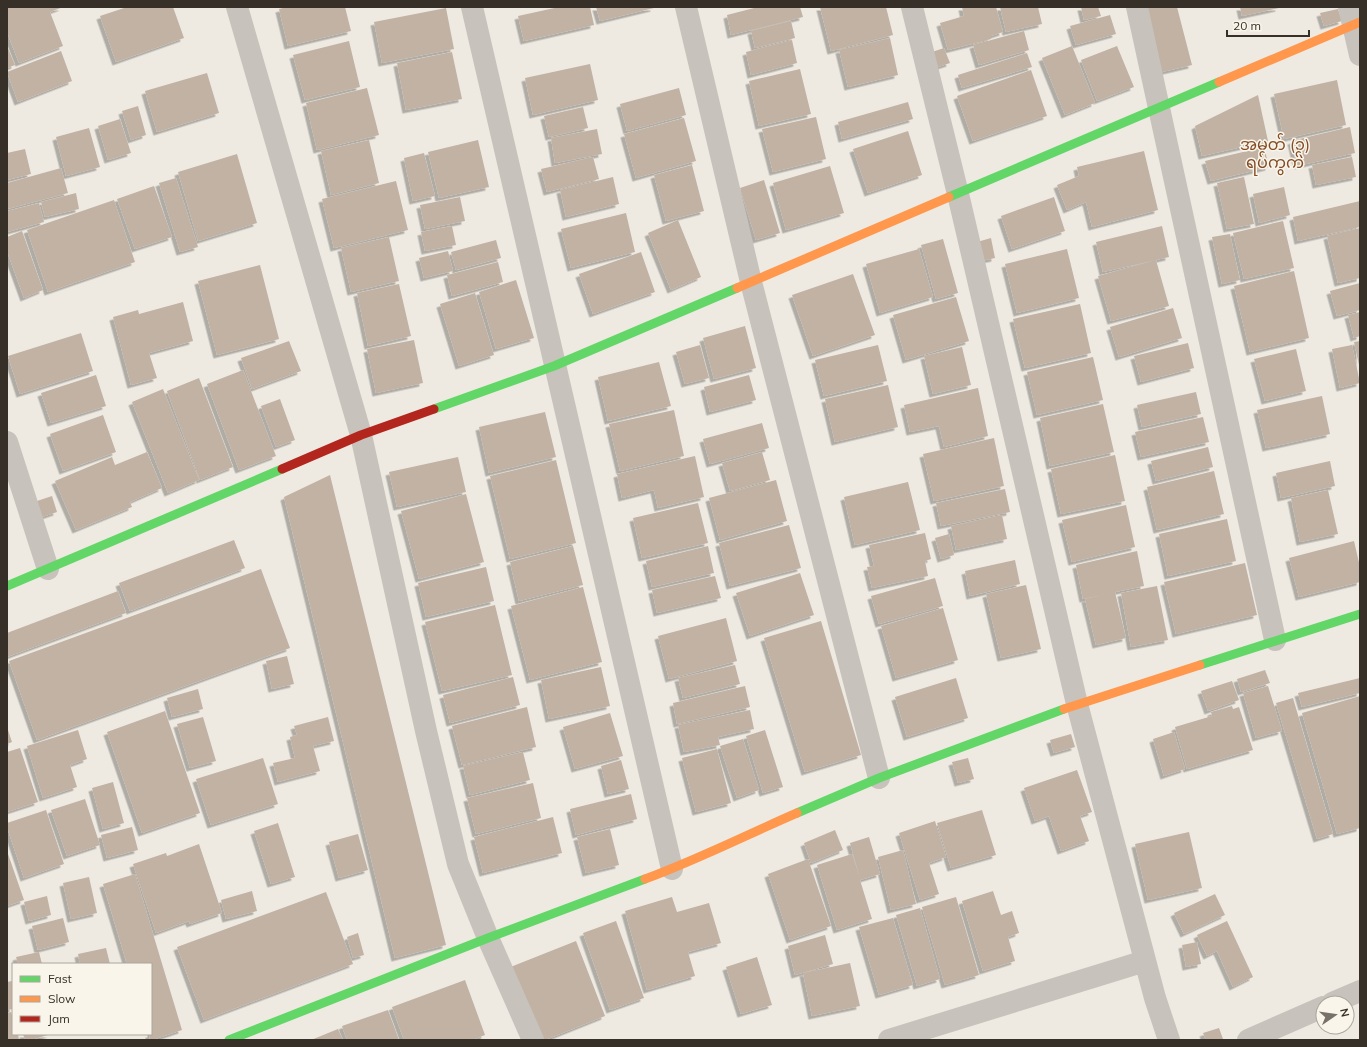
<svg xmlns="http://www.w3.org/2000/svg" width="1367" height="1047" viewBox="0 0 1367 1047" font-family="Mulish,'Noto Sans Myanmar',sans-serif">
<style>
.building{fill:#c1b2a4;filter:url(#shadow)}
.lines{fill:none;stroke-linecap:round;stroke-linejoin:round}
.street{stroke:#c7c2bb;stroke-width:22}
.fast{stroke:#63d668;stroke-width:9}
.slow{stroke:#ff974d;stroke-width:9}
.jam{stroke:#b3261e;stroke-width:9}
.labels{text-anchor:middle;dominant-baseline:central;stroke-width:3;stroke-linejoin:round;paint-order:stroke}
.quarter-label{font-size:16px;fill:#844c25;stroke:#f9f5ea}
</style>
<defs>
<filter id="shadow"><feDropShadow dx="-3.5" dy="3.5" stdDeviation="0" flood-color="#0004"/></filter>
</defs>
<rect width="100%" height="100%" fill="#eeeae2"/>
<path class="building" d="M7,7H63L50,12L63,46L19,63L7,32Z
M127,7H173L184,38L116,62L100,16Z
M287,7H345L351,31L288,46L279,9Z
M559,7H590L594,25L524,41L518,16Z
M596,7H654V8L600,21Z
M758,7H800L803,17L731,35L727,15Z
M820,7H886L893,35L831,51Z
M962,7H996L1003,32L991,36V39L948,50L940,23L964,16Z
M1000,7H1038L1042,24L1006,32Z
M1081,7H1098L1101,16L1084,20Z
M1145,7H1177L1192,65L1162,72Z
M1240,7H1279V8L1242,16Z
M446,8L454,49L382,63L374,22Z
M1338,9L1342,21L1324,26L1320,13Z
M1110,15L1116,34L1076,45L1070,26Z
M791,21L795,38L755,48L751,31Z
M1024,31L1029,50L979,65L973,45Z
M890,38L898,75L848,87L839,50Z
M792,40L797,63L751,75L746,52Z
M349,41L360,87L305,100L293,55Z
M7,46L15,65L7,68Z
M1072,46L1095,103L1065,115L1042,58Z
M1117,46L1134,87L1097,101L1081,60Z
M944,48L950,63L938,67L932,52Z
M61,51L72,81L18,102L7,72Z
M452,52L462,99L406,110L397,63Z
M1027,53L1032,67L962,88L958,75Z
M590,64L598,100L533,115L525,78Z
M800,69L811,114L759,126L749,81Z
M1031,70L1047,116L973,141L957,96Z
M207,73L219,113L157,132L145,91Z
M1337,80L1346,125L1284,139L1274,94Z
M367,88L379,135L317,150L306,103Z
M679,88L686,115L627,131L620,104Z
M1258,95L1268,141L1202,156L1195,126Z
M908,102L913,119L842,139L838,122Z
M138,106L146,135L131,140L122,111Z
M583,107L588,128L549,137L544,116Z
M816,117L826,159L773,172L762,129Z
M684,118L696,161L636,178L624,134Z
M120,119L131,153L108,160L98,126Z
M1350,127L1355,153L1297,166L1291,141Z
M89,128L100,167L66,176L56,137Z
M597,129L602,154L555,163L551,138Z
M908,131L922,175L868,193L853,149Z
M369,140L379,183L331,195L321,151Z
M478,140L489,187L439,198L428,152Z
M1264,147L1269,167L1211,181L1205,161Z
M25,149L31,174L7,180V153Z
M1144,151L1158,210L1092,227L1086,202L1067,210L1057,185L1079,176L1077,167Z
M424,153L435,196L413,201L404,158Z
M237,154L257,223L198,241L178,172Z
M593,157L599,179L547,192L541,169Z
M1352,157L1356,177L1316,185L1312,165Z
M692,165L704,211L666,221L654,175Z
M830,166L844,213L786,230L773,183Z
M61,168L68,193L7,209V183Z
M613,177L619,204L566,217L560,190Z
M1244,177L1254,224L1227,229L1217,183Z
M176,178L198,247L180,252L159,183Z
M764,180L780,233L756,240L740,188Z
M396,181L408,230L334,248L322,199Z
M154,186L172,237L135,249L117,199Z
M1284,187L1290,215L1259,223L1253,194Z
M76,193L79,209L45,217L41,202Z
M460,197L465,221L425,229L420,205Z
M1054,197L1065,231L1012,249L1001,216Z
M114,200L135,262L48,292L27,230Z
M1360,201V227L1298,241L1293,217Z
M39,203L44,222L7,232V211Z
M626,213L635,252L571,268L561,229Z
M678,220L701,277L671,290L648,233Z
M1283,221L1294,268L1244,279L1233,233Z
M452,226L456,245L425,251L421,232Z
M1162,226L1169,257L1103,272L1096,242Z
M1360,228V278L1338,283L1327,236Z
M22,231L43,290L24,298L7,251V237Z
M1230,234L1240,280L1222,284L1212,237Z
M389,237L399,281L351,292L341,248Z
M991,238L995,258L981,261L977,242Z
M943,239L958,293L936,299L921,245Z
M496,240L501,258L456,270L451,252Z
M919,249L933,297L880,313L866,264Z
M1067,249L1079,298L1017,313L1005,264Z
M448,251L453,271L424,278L419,258Z
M641,252L655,292L593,314L579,274Z
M1156,260L1169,306L1111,321L1098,276Z
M498,262L503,282L452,296L447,275Z
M260,265L279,339L217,355L198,281Z
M1294,271L1309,338L1250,352L1234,286Z
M853,274L875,335L813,356L792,295Z
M516,280L534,338L496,349L479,292Z
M1360,283V310L1337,316L1330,291Z
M399,284L411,336L368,346L357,293Z
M475,293L494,355L459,366L440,304Z
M956,297L969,341L906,360L893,315Z
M183,302L193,341L149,353L157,378L131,385L113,317L138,310L139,314Z
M1080,304L1091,353L1025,368L1013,319Z
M1173,308L1182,338L1119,357L1110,327Z
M1360,312V336L1354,338L1348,315Z
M745,326L756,368L714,379L703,338Z
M81,333L93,371L20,394L8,356Z
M414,340L423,383L376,393L367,349Z
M289,341L301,371L252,389L241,358Z
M1360,341V365H1359L1354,342Z
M1188,343L1194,368L1141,382L1134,356Z
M700,345L709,378L685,384L676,352Z
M878,345L887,381L824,396L815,360Z
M1352,345L1360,383L1340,388L1332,349Z
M962,347L971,385L933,394L924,356Z
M1296,349L1306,391L1265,401L1254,359Z
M1093,357L1103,400L1037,415L1027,372Z
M659,362L671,406L608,421L598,377Z
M243,370L276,456L239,470L207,384Z
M96,375L106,406L51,423L41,393Z
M749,375L756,400L710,412L704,387Z
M199,378L233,467L200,480L167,391Z
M888,385L898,427L835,442L825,399Z
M978,388L988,436L944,447L939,426L910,432L904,405Z
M163,389L199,480L168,493L132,402Z
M1196,392L1201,414L1142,427L1137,405Z
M1322,396L1330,434L1266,448L1257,410Z
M280,399L295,440L276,447L261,406Z
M1103,404L1114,452L1050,466L1040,418Z
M674,410L684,456L620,471L609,424Z
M545,412L556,457L489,473L479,427Z
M103,415L116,452L63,471L50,434Z
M1203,417L1209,442L1141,457L1135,432Z
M762,423L769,448L710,464L703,439Z
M994,438L1004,486L934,501L923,454Z
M1208,447L1213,467L1156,481L1151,461Z
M147,452L162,488L130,502L132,507L76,530L55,481L112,457L115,465Z
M762,452L770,480L730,491L722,463Z
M1115,455L1125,501L1061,514L1051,469Z
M695,456L704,497L658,508L654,490L622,498L617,474Z
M458,457L466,492L397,507L389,472Z
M556,460L576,543L510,559L490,476Z
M1330,461L1335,486L1281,498L1276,473Z
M1214,471L1224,514L1157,530L1147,487Z
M330,475L446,945L395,958L284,497Z
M776,480L787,521L720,540L709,498Z
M908,482L920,530L855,545L844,497Z
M1005,489L1010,512L941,526L936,503Z
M1328,490L1338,534L1300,542L1291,498Z
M466,494L484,562L419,579L401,511Z
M52,496L57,512L42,517L37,501Z
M698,503L708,543L642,558L633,518Z
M1126,505L1135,547L1072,562L1062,520Z
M1002,515L1007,539L956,550L951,526Z
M1227,519L1236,561L1168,576L1159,534Z
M789,525L801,568L730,586L719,543Z
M925,533L931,559L925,561L928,576L872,588L867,567L874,566L869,545Z
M949,534L954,555L941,559L935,538Z
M234,540L245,568L130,611L119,583Z
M1354,541L1360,567V582L1299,597L1289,558Z
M573,546L583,585L519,601L510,562Z
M708,546L714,573L652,587L646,561Z
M1137,551L1144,586L1115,592L1126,638L1096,645L1085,599L1107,594L1083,599L1076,565Z
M1015,560L1020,584L970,596L965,571Z
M1245,563L1257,615L1176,634L1164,582Z
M486,567L494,601L426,617L418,583Z
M261,569L290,648L37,740L9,661Z
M800,573L814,615L750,636L736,593Z
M715,576L721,598L657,613L652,590Z
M935,578L943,606L879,624L871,596Z
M1026,585L1041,649L1001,658L986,594Z
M1157,586L1168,640L1131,647L1121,593Z
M583,587L602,662L530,680L511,606Z
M118,591L126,613L7,657V633Z
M495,605L512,675L442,691L425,622Z
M943,608L958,660L896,678L881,626Z
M726,618L737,661L669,679L658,636Z
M821,621L861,755L805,772L764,638Z
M287,656L294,684L272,689L266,661Z
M735,665L740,684L683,698L678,678Z
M601,667L610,706L549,719L541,680Z
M1265,670L1270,683L1241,692L1237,679Z
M513,677L520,705L450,723L443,695Z
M956,678L968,718L907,737L895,697Z
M1360,678V693L1302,707L1298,693Z
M1232,681L1239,700L1208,711L1201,691Z
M745,686L750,707L677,724L673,703Z
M1268,686L1282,731L1256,738L1243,693Z
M198,689L203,709L172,717L167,698Z
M1360,696V828L1337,834L1302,713Z
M1293,698L1333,834L1317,839L1276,703Z
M1232,706L1233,709L1239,707L1253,750L1187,769L1175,727L1212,716L1211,712Z
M527,707L536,747L462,765L452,726Z
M750,710L754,729L718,737L720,745L684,752L678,725Z
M165,711L200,813L142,833L107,732Z
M610,713L623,756L575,769L563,727Z
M203,717L216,761L190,768L177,724Z
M328,717L334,741L313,746L320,771L278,782L273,763L295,758L290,737L297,735L294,726Z
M7,727L12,742L7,744Z
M78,730L87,759L70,765L77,787L43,798L27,746Z
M765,730L783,787L763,793L746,736Z
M1174,732L1185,769L1164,776L1153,739Z
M1071,734L1075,747L1054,753L1050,740Z
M743,739L759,790L737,798L720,746Z
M20,748L38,802L7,812V752Z
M717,749L731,803L696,812L682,758Z
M523,752L530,780L470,795L463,766Z
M263,758L278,804L211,825L196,779Z
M968,758L974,779L958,783L952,762Z
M621,760L629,789L608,794L601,766Z
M1077,770L1092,812L1080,816L1089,841L1061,851L1049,816L1035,821L1024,788Z
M113,782L124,823L103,829L92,788Z
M533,783L541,818L476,834L467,798Z
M631,794L637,819L576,835L570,809Z
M85,799L100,845L67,856L51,810Z
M46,810L64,864L24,878L7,827V823Z
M982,810L996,855L951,868L937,823Z
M553,817L562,853L483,873L474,837Z
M935,821L946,857L929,863L939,894L920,900L899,833Z
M278,823L295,877L271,884L254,831Z
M132,827L138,850L107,858L101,835Z
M610,829L619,865L586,873L577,837Z
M835,830L843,850L811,863L804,843Z
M1189,832L1202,888L1148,900L1135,844Z
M358,834L368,870L339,878L329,842Z
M869,837L880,874L860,880L872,919L837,930L817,865L852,854L860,878L850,843Z
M199,844L222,913L190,924L189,921L156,933L133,864L166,853L167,856Z
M903,850L916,904L891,910L878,857Z
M7,851L24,900L7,906Z
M808,859L831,926L790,940L768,874Z
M135,874L182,1030L152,1040H150L149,1034H151V964H127L103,884Z
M89,877L97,913L71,919L63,883Z
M252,891L257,911L226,919L221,900Z
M993,891L1001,915L1012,911L1019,933L1008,937L1015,961L983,971L962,901Z
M326,892L353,964L204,1020L177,947Z
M1215,894L1225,915L1184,934L1174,913Z
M47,896L51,915L29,921L24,902Z
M672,897L677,912L709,903L721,943L688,952L695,976L647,990L625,911Z
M956,897L979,975L945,985L922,907Z
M920,908L940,979L917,986L896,915Z
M63,918L69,942L38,950L32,926Z
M893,918L913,985L879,995L859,927Z
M616,921L644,998L610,1010L583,933Z
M1227,921L1253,977L1233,987L1217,951L1207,956L1197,935Z
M358,933L364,955L353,958L347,937Z
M825,935L833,964L795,975L788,946Z
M576,941L605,1016L545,1040H537L508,968Z
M1197,942L1201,964L1186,967L1182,945Z
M106,948L110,964H80L78,954Z
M39,952L42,964H18L16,957Z
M757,957L772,1005L741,1014L726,967Z
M850,963L860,1006L812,1016L803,973Z
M465,980L485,1035L472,1040H404L392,1007Z
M12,981L13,985V1009L7,1010V982Z
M388,1010L399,1040H347L342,1026Z
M11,1012L13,1018V1034H18L19,1040H7V1013Z
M1219,1028L1223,1039L1206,1040L1203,1033Z
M338,1029L343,1040H311Z
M23,1034H51L31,1040H25Z"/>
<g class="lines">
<path class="street" d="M237,7L361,435L426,731L458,864L488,938L533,1040
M472,7L672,869
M686,7L751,282L879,778
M912,7L958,194L1077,704L1155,998L1169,1040
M1137,7L1275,640
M1349,7L1360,55
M7,442L48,569
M1332,1003L1360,991
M889,1040L1145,961
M1248,1040L1323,1007"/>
<path class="fast" d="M949,197L1219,82
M434,409L554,366L737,288
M7,586L282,469
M1200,665L1360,614
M797,813L879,778L1064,709
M229,1040L488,938L645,879"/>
<path class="slow" d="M1219,82L1360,22
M737,288L949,197
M1064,709L1200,665
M645,879C697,860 746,835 797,813"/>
<path class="jam" d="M282,469L361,435L434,409"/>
</g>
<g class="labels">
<g class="quarter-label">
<text x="1275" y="144">အမှတ် (၃)<tspan x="1275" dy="18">ရပ်ကွက်</tspan></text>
</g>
</g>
<rect width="1367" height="1047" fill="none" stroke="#373029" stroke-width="16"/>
<rect x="12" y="963" width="140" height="72" fill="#f9f5ea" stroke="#aba69d"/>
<rect x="20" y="976" width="20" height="6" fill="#63d668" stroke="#aba69d"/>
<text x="48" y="983" font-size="12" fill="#373029">Fast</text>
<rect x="20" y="996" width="20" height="6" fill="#ff974d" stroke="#aba69d"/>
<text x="48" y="1003" font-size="12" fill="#373029">Slow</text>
<rect x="20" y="1016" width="20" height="6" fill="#b3261e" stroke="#aba69d"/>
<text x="48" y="1023" font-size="12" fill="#373029">Jam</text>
<g transform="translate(1335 1015) rotate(77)"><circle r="19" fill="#f9f5ea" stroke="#aba69d"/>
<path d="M0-3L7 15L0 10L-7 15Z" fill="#77716a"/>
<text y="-6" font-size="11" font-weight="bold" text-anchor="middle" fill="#373029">N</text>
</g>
<path d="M1227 30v6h82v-6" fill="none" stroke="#373029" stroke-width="2"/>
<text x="1233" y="30" font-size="12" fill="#373029" stroke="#f9f5ea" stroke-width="3" paint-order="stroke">20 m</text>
</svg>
